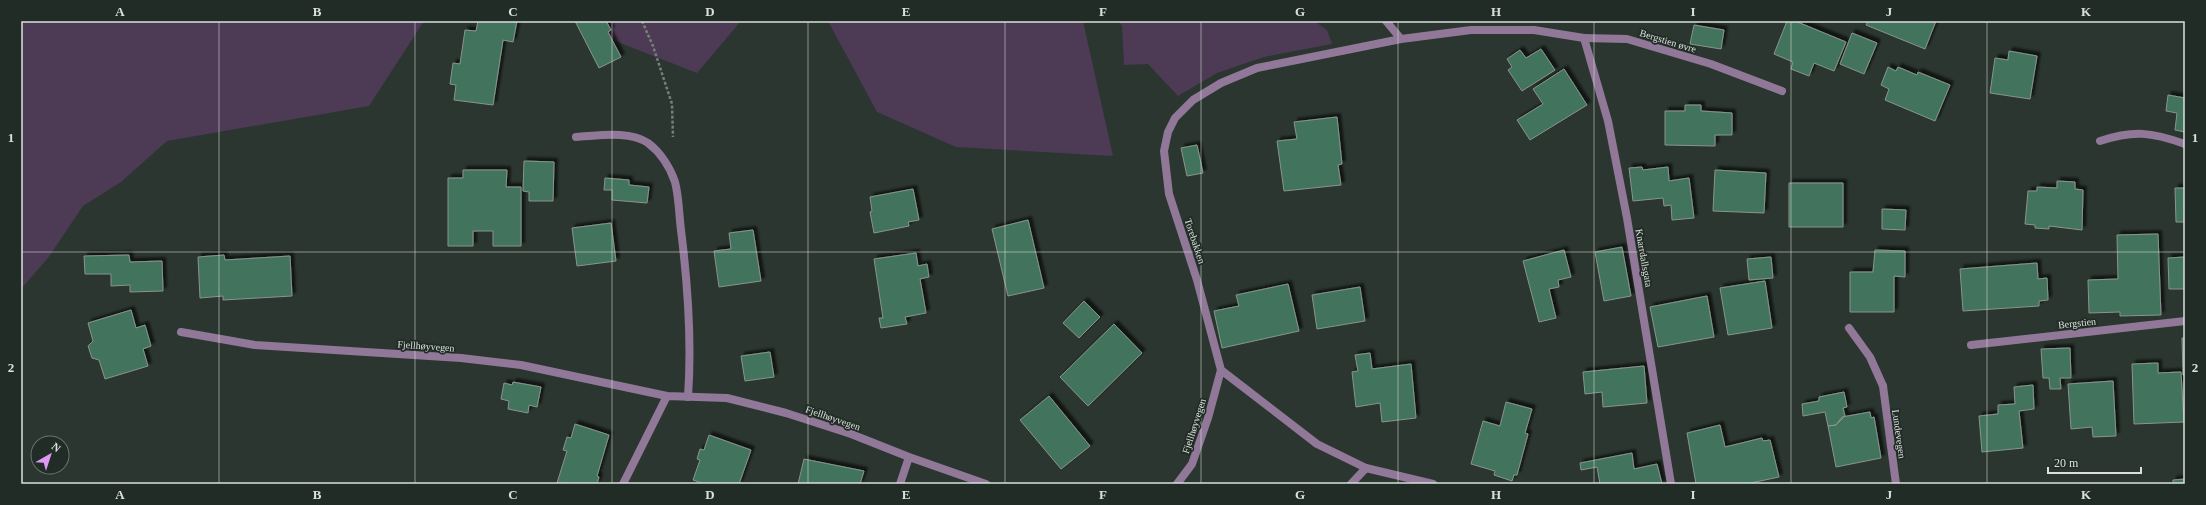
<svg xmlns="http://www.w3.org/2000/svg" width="2206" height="505" viewBox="0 0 2206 505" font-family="Georgia,serif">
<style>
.green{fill:#4d3a54}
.building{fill:#43735b;stroke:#88958e;filter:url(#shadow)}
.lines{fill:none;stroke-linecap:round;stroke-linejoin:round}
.path{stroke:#76807a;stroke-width:2.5;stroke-dasharray:3 2;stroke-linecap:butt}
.service{stroke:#917899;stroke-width:8}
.minor{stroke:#917899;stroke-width:8}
.grid{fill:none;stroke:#dae1dd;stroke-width:1;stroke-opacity:0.55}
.labels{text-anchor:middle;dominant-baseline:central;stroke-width:3.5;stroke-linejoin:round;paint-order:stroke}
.street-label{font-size:10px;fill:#dae1dd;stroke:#212c26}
.neatline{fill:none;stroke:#dae1dd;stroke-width:1.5}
.grid-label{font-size:13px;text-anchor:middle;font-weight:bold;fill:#dae1dd}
</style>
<defs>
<filter id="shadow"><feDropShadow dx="3.5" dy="-3.5" stdDeviation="1" flood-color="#0009"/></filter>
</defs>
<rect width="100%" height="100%" fill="#2b3630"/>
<path class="green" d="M21,21H424L369,106L167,141L121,182L83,206L48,258L21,289Z
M578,21H741L697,73L587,30Z
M828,21H1083L1113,156L956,147L877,112Z
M1118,21H1314L1327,30L1332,44L1264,57L1217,73L1178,96L1148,64L1124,65L1122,26Z"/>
<path class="building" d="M478,21H517L513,42L503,40L493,105L454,100L456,85L450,84L453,63L460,64L465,30L476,31Z
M575,21H606L611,30L608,32L621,57L599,68Z
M1787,21H1795L1846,42L1834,71L1814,63L1809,76L1791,69L1793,62L1774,54Z
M1868,21H1936L1925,49L1866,25Z
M1694,25L1724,30L1721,49L1690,44Z
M1852,33L1877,43L1864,74L1840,64Z
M1541,49L1555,70L1522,91L1508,70L1512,67L1507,59L1520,50L1526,58Z
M2009,51L2037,56L2030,99L1990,93L1995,58L2008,60Z
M1888,67L1896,71L1898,67L1917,75L1918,72L1950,85L1935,121L1885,100L1889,89L1881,85Z
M1564,69L1587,105L1530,140L1517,120L1543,104L1533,89Z
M2168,95L2185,98V132L2175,130L2177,113L2166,111Z
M1685,105H1701V111L1732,113V135H1715V146L1665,145V111H1685Z
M1337,117L1342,164L1338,165L1341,185L1284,191L1277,141L1297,139L1294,122Z
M1197,145L1203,173L1187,176L1181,148Z
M524,161L554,162L553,201H529V192L523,191Z
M1642,167L1643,170L1668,167L1669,181L1689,178L1694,218L1672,220L1671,205L1664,206L1663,198L1633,201L1629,168Z
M463,170H507L506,187H521V246H493V231H473V246H448V178H463Z
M1715,170L1766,173L1764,213L1713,211Z
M605,178L629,180V185L649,187L647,203L612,200V190H604Z
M2057,181L2075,182V189L2083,190L2082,230L2049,226V229L2035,228V225L2025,224L2028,191H2037V187L2057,188Z
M1789,183H1843V227H1789Z
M2175,188H2185V222H2176Z
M913,189L919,220L908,222L909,226L874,233L870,212L872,211L870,197Z
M1882,209L1906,210L1905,230L1882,229Z
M1028,220L1044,288L1008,296L992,229Z
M611,223L616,261L577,266L572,228Z
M753,230L761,281L719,287L714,251L731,249L729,233Z
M2158,234L2161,315L2120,316V312L2089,313L2088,280L2118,279L2117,235Z
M1622,247L1631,296L1604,301L1595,252Z
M1564,250L1571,277L1558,280L1559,287L1549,289L1556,318L1539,322L1523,261Z
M1875,250L1905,251V277L1894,276V312H1850V272H1873Z
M916,253L918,266L927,264L929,277L920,279L926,313L905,317L907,324L881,328L879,318H883L874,259Z
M129,255L130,262L162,261L163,291L130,292V285L111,286V274H85L84,256Z
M224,255L225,260L290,256L292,296L223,300V296L200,298L198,257Z
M1771,257L1773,278L1749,280L1747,259Z
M2185,257V289H2169L2168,258Z
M2037,263L2038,279L2047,278L2048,300L2039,301V306L1963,311L1960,269Z
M1765,281L1772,328L1728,335L1720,288Z
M1288,284L1299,331L1222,348L1214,311L1239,306L1236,295Z
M1360,287L1365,321L1317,329L1312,295Z
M1707,296L1714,337L1658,347L1650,307Z
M1084,301L1100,317L1079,338L1063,323Z
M131,310L136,328L145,325L151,346L143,349L148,366L105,379L99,360L92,358L88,346L93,341L88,323Z
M1114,324L1142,353L1088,406L1060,377Z
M2182,338H2185V375H2183Z
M2070,348L2071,378H2060L2061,389H2050L2049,378H2043L2041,349Z
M770,352L774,377L745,381L741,356Z
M1370,353L1372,369L1411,364L1416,418L1382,422L1380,403L1356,407L1352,372L1358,371L1355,355Z
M2158,363V373L2181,372L2184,422L2134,424L2132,364Z
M1644,366L1647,403L1603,407L1602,392L1585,394L1583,372Z
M2113,381L2116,436L2093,437L2092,427L2071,429L2068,384Z
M513,382L541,387L537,407L529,405L528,413L508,409L509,401L501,399L504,383L512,385Z
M2033,385L2034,409L2019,411L2023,448L1982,452L1979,416L1998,414V405L2015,404L2014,387Z
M1844,392L1847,407L1843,408L1845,416L1836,425L1828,426L1825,412L1803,416L1802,404L1819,401V397Z
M1049,396L1090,446L1061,469L1020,420Z
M1506,402L1532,409L1525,433L1528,434L1517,475H1514L1512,481L1494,475L1495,471L1471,464L1483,421L1500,426Z
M1870,412L1871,418L1874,417L1881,458L1836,467L1828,426L1836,425L1842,417Z
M575,424L609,435L597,476L599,477L597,484L557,483L567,451L563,450L567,437L571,438Z
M1720,425L1725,447L1762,438L1763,441L1770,440L1779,477L1746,484H1696L1687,433Z
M709,435L751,450L739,484H705L693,480L700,460L697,459L700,449L704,450Z
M1632,453L1634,469L1657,464L1662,484H1600L1597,467L1581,470L1580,463Z
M804,459L864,471L860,484H798Z
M2185,479V484H2173V480Z"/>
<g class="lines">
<path class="path" d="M642,21L653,46L672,104L673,137"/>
<path class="service" d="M1584,38L1627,39L1711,64L1782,91
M576,137C597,136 629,130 648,143C660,152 670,167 675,182C679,197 679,215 681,230C688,286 692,341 688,397
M1849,328L1870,357L1883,386"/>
<path class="minor" d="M1386,21L1401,39
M2100,141C2134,130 2151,132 2185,144
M181,332L255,345L461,358L521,365L667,396L727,398L786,413L851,434L909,457L986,484
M1971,345L2185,321
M1883,386L1896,484
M623,484L667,396
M900,484L909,457
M1177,484L1192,464L1208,418L1221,370
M1351,484L1366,468
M1433,484L1366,468L1317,444L1221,370L1197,280L1169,194L1164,151L1168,132L1175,118L1193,100L1221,83L1257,68L1401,39L1471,30H1534L1584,38L1608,121L1627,218L1671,484"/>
</g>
<path class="grid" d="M219,21V484M415,21V484M612,21V484M808,21V484M1005,21V484M1201,21V484M1398,21V484M1594,21V484M1791,21V484M1987,21V484M21,252H2185"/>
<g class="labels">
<g class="street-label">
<text transform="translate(1668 41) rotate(17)">Bergstien øvre</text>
<text transform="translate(1195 241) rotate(72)">Torebakken</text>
<text transform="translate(1644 258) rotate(80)">Knarrdallsgata</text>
<text transform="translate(2077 323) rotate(-6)">Bergstien</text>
<text transform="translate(426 346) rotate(4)">Fjellhøyvegen</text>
<text transform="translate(833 418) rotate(19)">Fjellhøyvegen</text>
<text transform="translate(1194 426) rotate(-72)">Fjellhøyvegen</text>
<text transform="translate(1899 434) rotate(82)">Lundevegen</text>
</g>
</g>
<rect width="2206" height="505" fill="none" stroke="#212c26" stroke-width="44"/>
<g transform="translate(50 455) rotate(39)"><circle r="19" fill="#212c26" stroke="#6b746f"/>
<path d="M0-3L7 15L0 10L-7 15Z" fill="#dd99f3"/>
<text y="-6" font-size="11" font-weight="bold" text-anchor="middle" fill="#dae1dd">N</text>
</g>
<path d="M2048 467v6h93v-6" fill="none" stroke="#dae1dd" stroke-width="2"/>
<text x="2054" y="467" font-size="12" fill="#dae1dd" stroke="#212c26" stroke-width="3" paint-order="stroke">20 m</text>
<rect x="22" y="22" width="2162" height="461" class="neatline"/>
<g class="grid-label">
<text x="120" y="16">A</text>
<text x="317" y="16">B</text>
<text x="513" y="16">C</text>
<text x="710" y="16">D</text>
<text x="906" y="16">E</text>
<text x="1103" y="16">F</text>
<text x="1300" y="16">G</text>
<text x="1496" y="16">H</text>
<text x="1693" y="16">I</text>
<text x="1889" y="16">J</text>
<text x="2086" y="16">K</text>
<text x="11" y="142">1</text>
<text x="2195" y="142">1</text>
<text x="11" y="372">2</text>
<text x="2195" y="372">2</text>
<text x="120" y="499">A</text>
<text x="317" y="499">B</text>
<text x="513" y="499">C</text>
<text x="710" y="499">D</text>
<text x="906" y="499">E</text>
<text x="1103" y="499">F</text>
<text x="1300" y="499">G</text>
<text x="1496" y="499">H</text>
<text x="1693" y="499">I</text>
<text x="1889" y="499">J</text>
<text x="2086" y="499">K</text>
</g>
</svg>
